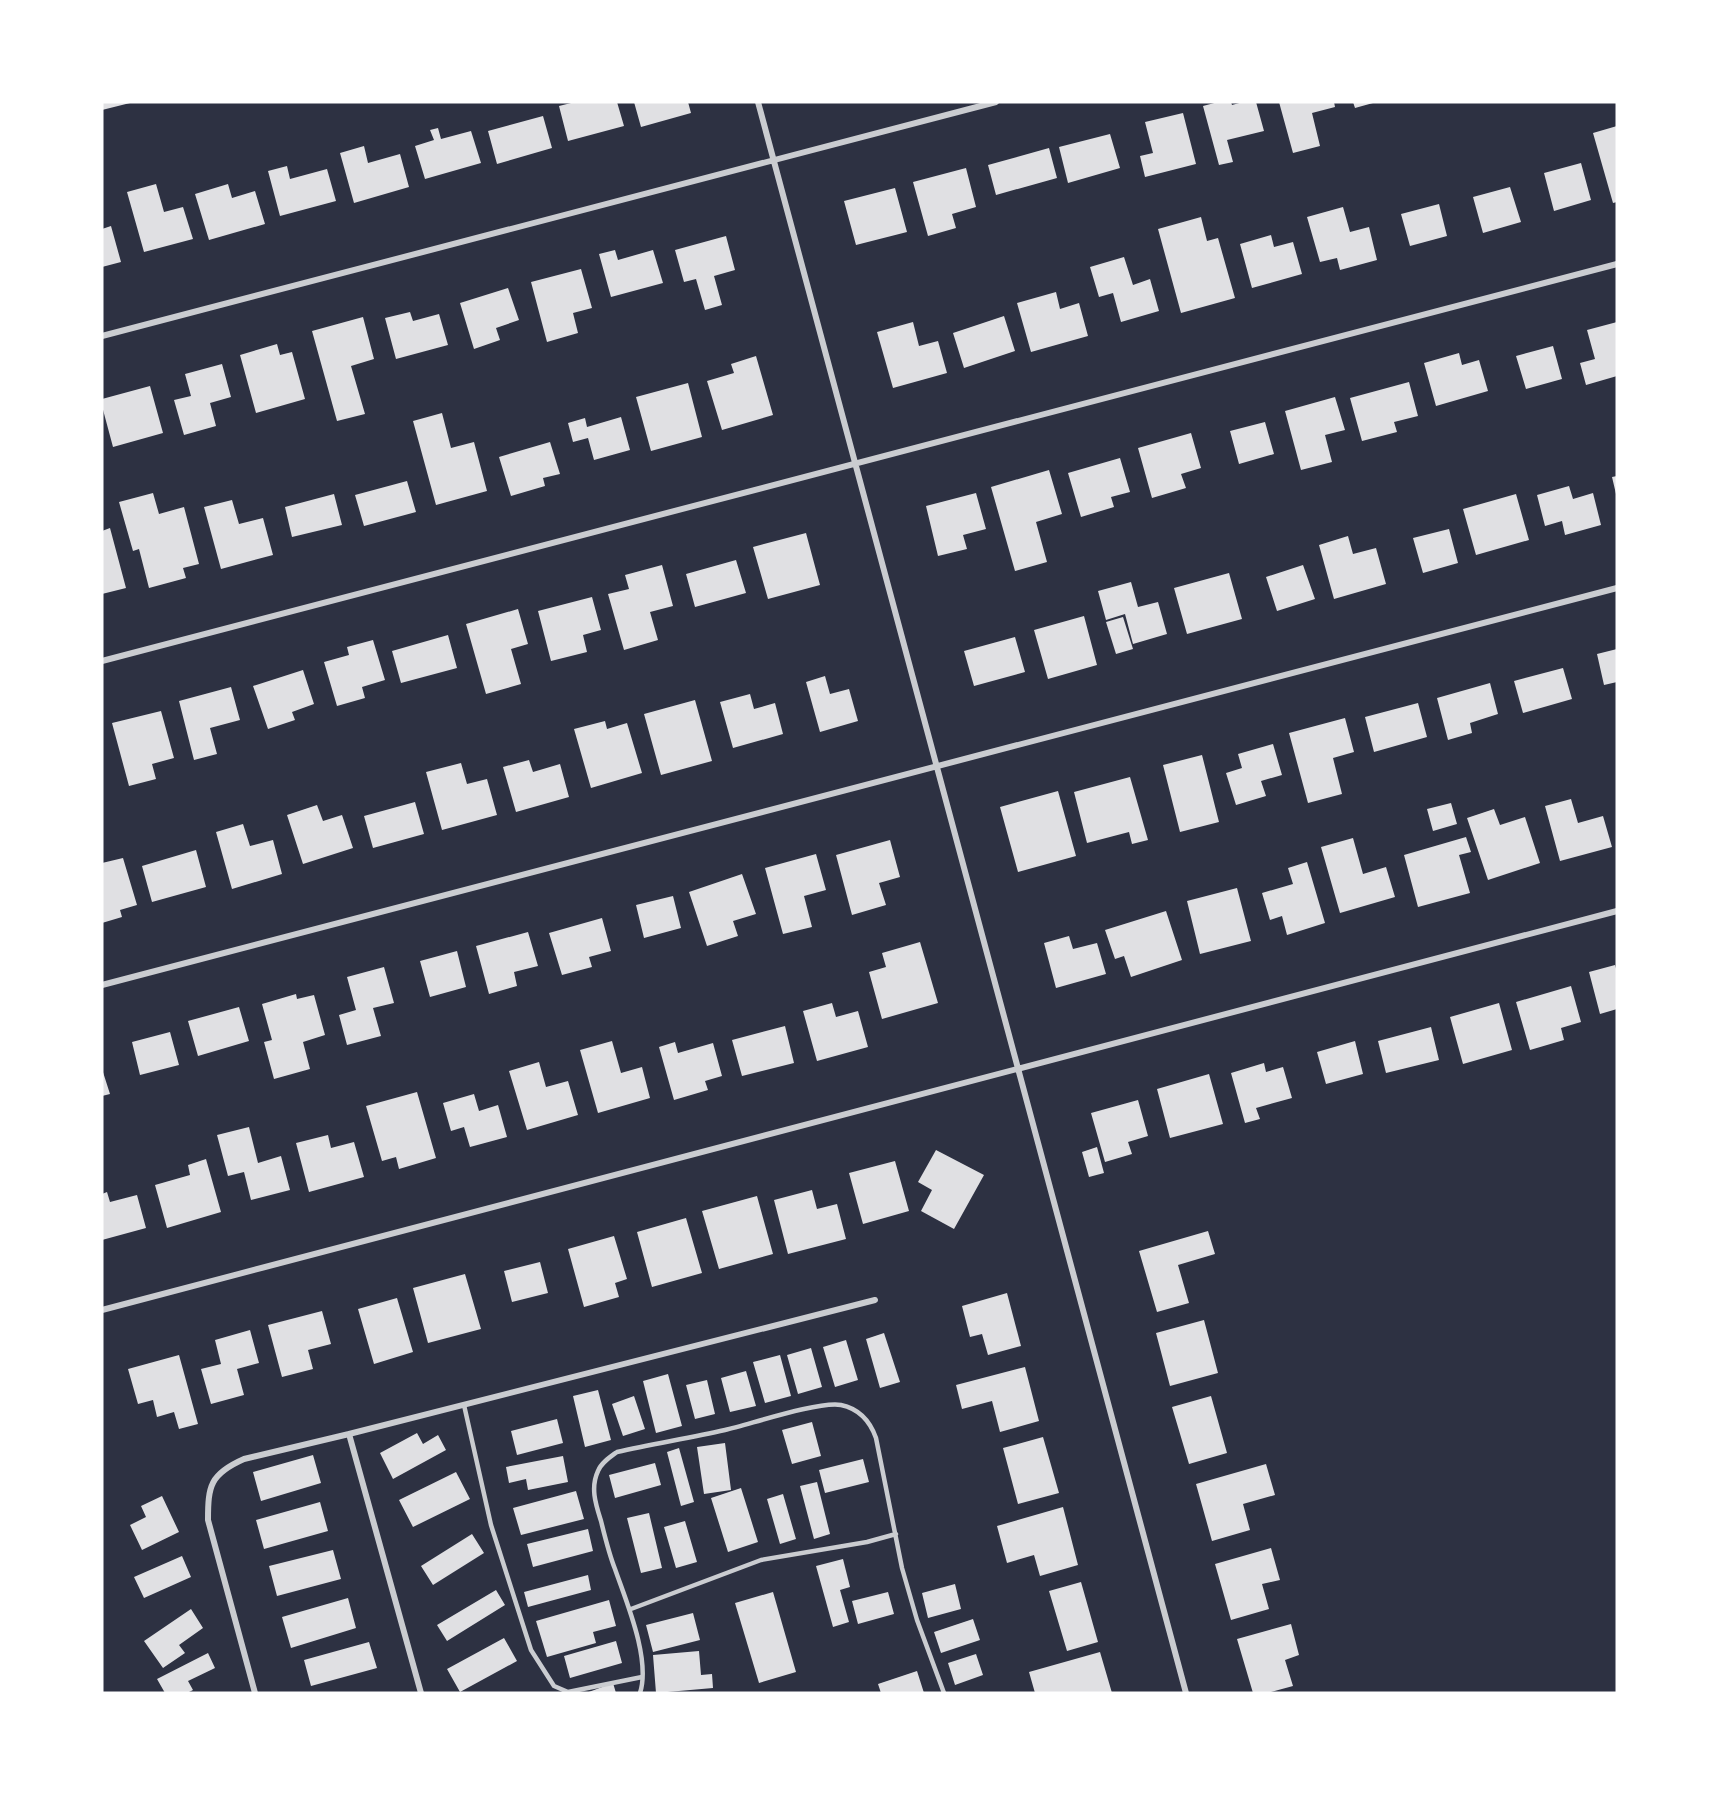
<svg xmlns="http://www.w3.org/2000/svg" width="1719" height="1795" viewBox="0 0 1719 1795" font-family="'Exo 2',sans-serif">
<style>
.building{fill:#e0e0e3}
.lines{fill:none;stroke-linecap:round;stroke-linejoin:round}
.service{stroke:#caccd0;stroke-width:4.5}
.minor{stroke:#caccd0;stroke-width:6}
</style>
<rect width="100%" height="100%" fill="#2d3142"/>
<path class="building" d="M102,102H130V103L102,110Z
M575,102H617L624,126L568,141L559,106Z
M634,102H688L691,113L641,127Z
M1218,102H1231L1232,105L1243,102H1256L1264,131L1227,140L1233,162L1219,165L1203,106Z
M1279,102H1334L1335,107L1312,113L1320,146L1293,153Z
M1353,102H1373V103L1355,108Z
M1183,113L1196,164L1145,177L1140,156L1153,153L1145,122Z
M543,116L552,148L497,164L488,131Z
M1617,126V202L1613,203L1593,133Z
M438,128L441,139L471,131L481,163L425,179L415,146L434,140L430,130Z
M1110,134L1120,168L1068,183L1059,147Z
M364,146L368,163L400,154L409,187L354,203L340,153Z
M1049,148L1057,178L996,195L988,165Z
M1581,163L1591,200L1554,211L1544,173Z
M287,166L290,179L327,169L336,201L280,216L268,171Z
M966,168L976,207L952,214L956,228L928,236L913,182Z
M156,184L164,212L183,207L193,239L144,252L127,192Z
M228,184L232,198L255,191L265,224L209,240L195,194Z
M1510,187L1521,222L1483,233L1473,197Z
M895,188L907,232L856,245L844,201Z
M1439,204L1447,236L1410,246L1401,214Z
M1343,207L1350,232L1369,227L1377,260L1340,270L1337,258L1320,262L1307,217Z
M1201,217L1207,241L1218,238L1235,298L1181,313L1158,229Z
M111,226L121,262L102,267V229Z
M1271,235L1274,247L1293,242L1302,274L1252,288L1240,244Z
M726,236L735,270L714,276L722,305L705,310L696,279L684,282L675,250Z
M615,250L618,260L653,250L663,283L611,297L599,254Z
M1124,257L1133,285L1150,279L1159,311L1121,322L1113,293L1099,297L1090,267Z
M581,269L592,308L573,313L578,333L547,342L531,282Z
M508,288L519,320L496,328L500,340L474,349L460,303Z
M1056,292L1060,309L1079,303L1088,336L1031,352L1017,303Z
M410,312L413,321L439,314L448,345L396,359L385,318Z
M1004,316L1015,351L964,368L953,333Z
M363,317L374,359L351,366L365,414L337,421L312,331Z
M913,322L919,346L938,341L947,373L893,388L877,332Z
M1617,322V376L1586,385L1580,363L1595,359L1587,330Z
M277,344L280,355L292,352L305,399L256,413L240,355Z
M1553,346L1562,379L1526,389L1516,356Z
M1459,353L1462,365L1479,360L1488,391L1436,406L1424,363Z
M756,356L773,415L722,430L707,381L734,373L731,364Z
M222,364L231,397L210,403L216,426L184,435L174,400L191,396L185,374Z
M1409,382L1418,416L1394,422L1397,432L1362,441L1350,398Z
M688,383L702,437L651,451L636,397Z
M150,386L163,433L113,447L102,406V399Z
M1335,397L1345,430L1325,435L1332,462L1301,470L1285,411Z
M442,413L451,448L474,442L487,491L436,505L413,421Z
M621,417L630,450L594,460L588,438L573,442L568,423L585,418L587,427Z
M1265,422L1274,454L1239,464L1230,431Z
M1191,433L1201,468L1181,474L1186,488L1152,498L1138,448Z
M550,442L560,474L543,478L545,486L511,496L499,457Z
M1120,458L1130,492L1111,497L1114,507L1081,517L1068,473Z
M1049,470L1062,514L1036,522L1047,562L1015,571L991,487Z
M1617,476V494H1616L1612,477Z
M407,481L416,512L364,526L355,495Z
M1569,486L1573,499L1593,493L1601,525L1565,535L1562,521L1545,526L1537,495Z
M153,493L159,514L184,507L199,564L183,568L186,578L149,588L139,549L133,551L119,502Z
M976,493L986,529L963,535L967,549L938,556L926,506Z
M334,494L342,525L292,537L285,507Z
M1516,494L1529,540L1476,555L1463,509Z
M232,500L239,524L263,518L273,555L221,569L204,507Z
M110,528L126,588L102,594V531Z
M1449,529L1458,563L1423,573L1413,538Z
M806,533L820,585L768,599L753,547Z
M1348,536L1353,554L1376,548L1386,584L1334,599L1319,545Z
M736,560L746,593L695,607L686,574Z
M662,565L673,606L650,612L658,640L624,650L608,594L629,589L625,575Z
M1303,565L1315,599L1277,611L1266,577Z
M1229,573L1242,619L1187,634L1174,588Z
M1131,582L1138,607L1158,602L1167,634L1133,644L1125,614L1106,620L1098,591Z
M592,597L601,630L583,635L587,652L551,661L538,611Z
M518,609L528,644L511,649L521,684L486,694L466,624Z
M1084,616L1097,665L1048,679L1034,630Z
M1123,617L1133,649L1116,654L1106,622Z
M448,635L457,668L401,683L392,651Z
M1015,637L1025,672L974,686L964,651Z
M373,640L385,680L362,687L365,698L337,706L324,662L349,655L347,647Z
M1617,649V682L1604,685L1597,654Z
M1563,668L1572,699L1523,713L1514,681Z
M303,670L314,704L292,712L295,720L268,729L253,686Z
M825,676L830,694L849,689L858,721L820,732L806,682Z
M1490,683L1498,714L1470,723L1472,733L1448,740L1437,698Z
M231,687L240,720L210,728L217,754L194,760L179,701Z
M750,694L754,709L775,703L783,734L733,748L720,702Z
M695,700L712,761L661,775L644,714Z
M1418,703L1427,737L1374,752L1365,717Z
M161,711L174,758L152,764L156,779L129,786L112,723Z
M1345,718L1354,752L1333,758L1342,794L1308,803L1289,733Z
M605,721L607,729L627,723L642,773L591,788L574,729Z
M1273,744L1282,775L1261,781L1266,796L1236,805L1226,773L1242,768L1238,754Z
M1202,755L1219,822L1180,832L1163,765Z
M529,760L533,772L560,764L569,797L516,812L503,767Z
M461,763L467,784L487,779L497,815L442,830L426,772Z
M1130,777L1148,840L1132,844L1129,832L1087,843L1074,792Z
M1058,791L1076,856L1018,872L1000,807Z
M1571,799L1578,823L1603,816L1612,847L1560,861L1545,806Z
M415,802L424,834L373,848L364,816Z
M1451,803L1457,824L1433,831L1427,809Z
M317,805L323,821L342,815L353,848L303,864L287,815Z
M1494,809L1500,825L1525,817L1540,863L1488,880L1467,818Z
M243,824L250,846L273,840L282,874L232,889L216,832Z
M1466,837L1471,852L1459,855L1470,893L1418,907L1404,855Z
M1353,838L1363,874L1386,867L1395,897L1340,913L1321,847Z
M890,840L900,877L879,883L886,905L852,915L836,855Z
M196,850L206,887L152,902L142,866Z
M816,854L826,890L804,896L812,927L783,934L765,868Z
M123,858L137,905L120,910L122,917L102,923V863Z
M1307,862L1325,923L1287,935L1282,916L1270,920L1262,893L1293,884L1288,868Z
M742,874L756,914L733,921L738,936L707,946L689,892Z
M1237,888L1251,941L1200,954L1187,901Z
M673,896L681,928L644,938L636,905Z
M1166,911L1182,960L1131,977L1124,956L1115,959L1105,930Z
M602,918L611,951L589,957L592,967L562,975L549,933Z
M528,932L538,966L514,972L517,986L489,994L476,946Z
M1069,936L1073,949L1097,943L1106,974L1056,988L1044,943Z
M920,942L938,1003L882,1019L869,972L886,967L882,953Z
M457,951L466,987L430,997L420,961Z
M1615,965L1617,972V1009L1600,1014L1589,972Z
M384,967L394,1003L373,1008L381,1036L347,1045L339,1015L356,1010L347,977Z
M1571,986L1581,1022L1561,1028L1564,1040L1530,1050L1516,1002Z
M296,994L297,999L314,995L325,1035L303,1042L310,1069L274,1079L264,1042L272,1040L262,1004Z
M832,1003L836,1017L858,1011L868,1047L817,1061L803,1011Z
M1499,1003L1512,1050L1463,1064L1450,1017Z
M239,1007L249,1041L198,1056L188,1021Z
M785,1026L794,1063L742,1076L732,1040Z
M1431,1027L1439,1060L1386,1073L1378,1041Z
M170,1032L179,1065L140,1075L132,1042Z
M612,1041L621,1073L642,1067L650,1098L598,1113L580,1050Z
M1355,1041L1363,1074L1326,1084L1317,1052Z
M675,1042L678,1053L713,1043L722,1076L705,1081L708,1090L674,1100L659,1047Z
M539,1062L546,1087L568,1081L578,1115L527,1130L509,1071Z
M1264,1063L1266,1072L1283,1067L1292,1098L1256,1108L1260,1119L1245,1123L1231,1073Z
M102,1069L110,1094L102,1096Z
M1209,1074L1223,1124L1170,1138L1157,1089Z
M417,1092L436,1158L399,1169L396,1157L382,1161L366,1106Z
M474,1094L479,1111L498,1105L507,1137L470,1147L464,1127L451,1131L443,1103Z
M1138,1100L1148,1136L1128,1142L1132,1154L1105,1162L1091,1113Z
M249,1127L258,1163L281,1156L290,1190L251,1200L244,1172L228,1176L217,1135Z
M328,1135L331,1148L354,1142L364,1177L309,1192L296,1143Z
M1097,1147L1104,1173L1089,1177L1082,1152Z
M936,1150L984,1175L954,1229L921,1211L932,1190L918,1182Z
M206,1159L221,1212L167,1228L155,1185L190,1175L188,1165Z
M895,1161L909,1211L863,1224L849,1173Z
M812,1190L817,1209L837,1204L846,1239L788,1254L774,1200Z
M107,1192L110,1202L137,1195L146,1228L102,1240V1194Z
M757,1196L773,1254L719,1269L702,1211Z
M686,1218L702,1273L652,1287L637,1232Z
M1208,1231L1215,1254L1178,1265L1189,1303L1157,1312L1139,1251Z
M614,1236L627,1279L615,1283L619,1297L584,1307L568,1249Z
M540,1262L548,1293L512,1302L504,1271Z
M465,1274L481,1329L428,1343L413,1288Z
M1007,1293L1021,1346L988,1355L982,1334L970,1337L962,1306Z
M397,1298L413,1352L374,1364L358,1309Z
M322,1311L331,1344L308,1350L313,1369L282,1377L268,1325Z
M1204,1320L1218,1373L1170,1386L1156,1333Z
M250,1330L259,1363L237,1369L244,1395L211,1404L201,1369L221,1364L215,1340Z
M884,1333L900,1382L880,1388L866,1339Z
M846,1340L858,1380L835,1387L823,1347Z
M811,1348L822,1387L798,1394L787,1355Z
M179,1355L198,1424L179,1429L174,1412L157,1417L153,1400L138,1404L128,1369Z
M780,1355L791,1396L765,1403L753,1362Z
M1025,1367L1039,1421L1000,1432L992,1401L962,1409L956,1385Z
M746,1371L756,1406L730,1412L721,1378Z
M668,1374L682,1426L656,1433L643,1381Z
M707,1380L715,1414L695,1419L686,1385Z
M598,1390L611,1440L585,1447L573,1396Z
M634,1396L645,1429L623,1436L612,1404Z
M1211,1396L1227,1453L1189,1464L1172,1407Z
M557,1419L563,1443L517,1455L511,1431Z
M812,1422L821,1456L792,1464L782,1430Z
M417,1433L423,1444L438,1435L446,1450L393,1479L380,1453Z
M1043,1437L1059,1493L1018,1504L1003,1448Z
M725,1443L731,1490L704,1494L697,1447Z
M679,1448L694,1502L681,1506L667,1452Z
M313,1455L321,1483L261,1501L253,1472Z
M563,1456L568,1482L528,1490L526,1479L509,1483L506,1467Z
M863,1459L869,1482L825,1493L819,1470Z
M655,1463L661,1485L615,1498L609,1475Z
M1266,1464L1275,1495L1243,1504L1250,1530L1212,1541L1196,1484Z
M456,1472L470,1499L413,1527L399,1500Z
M817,1482L830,1534L814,1539L800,1486Z
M741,1488L758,1542L728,1552L711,1498Z
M576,1491L584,1519L521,1535L513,1508Z
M783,1494L796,1539L780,1544L767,1499Z
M162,1496L179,1532L142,1550L130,1525L146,1517L141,1506Z
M320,1502L328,1531L264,1549L256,1520Z
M1063,1507L1078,1565L1040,1576L1034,1555L1007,1563L997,1526Z
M649,1513L662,1568L641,1573L627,1518Z
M685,1521L697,1562L676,1568L664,1527Z
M588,1529L593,1551L533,1567L527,1544Z
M472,1534L484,1553L433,1585L421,1566Z
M1271,1548L1280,1580L1262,1584L1269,1609L1231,1620L1215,1564Z
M333,1550L341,1579L277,1596L269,1566Z
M182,1556L191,1577L144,1598L134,1577Z
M843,1559L850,1587L840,1590L849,1622L833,1627L816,1566Z
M588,1575L591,1590L528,1607L524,1592Z
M1081,1582L1098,1642L1067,1651L1049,1591Z
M955,1584L961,1609L928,1618L922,1593Z
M496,1590L505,1605L447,1641L437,1625Z
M773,1592L796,1672L759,1683L735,1603Z
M888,1592L894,1614L858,1624L852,1601Z
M348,1598L356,1628L291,1648L282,1617Z
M609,1600L616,1626L593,1632L596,1643L547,1657L536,1621Z
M191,1609L203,1628L179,1645L185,1653L163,1668L144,1641Z
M693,1613L700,1640L653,1652L646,1625Z
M973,1619L980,1640L941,1653L934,1632Z
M1291,1624L1299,1655L1285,1660L1293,1686L1267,1693H1253L1237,1639Z
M504,1638L517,1661L460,1692L447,1669Z
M616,1641L622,1663L570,1678L564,1656Z
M369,1642L377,1668L311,1686L304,1660Z
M699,1651L701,1675L712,1674L713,1688L656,1693L653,1655Z
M1100,1652L1112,1693H1035L1029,1672Z
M208,1653L215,1668L188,1681L193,1690L187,1693H165L157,1679Z
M976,1654L983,1675L955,1685L948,1663Z
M917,1671L924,1693H881L878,1684Z
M613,1683L616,1693H586Z"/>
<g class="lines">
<path class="service" d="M464,1405L491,1525L531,1650L554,1686L568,1692L642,1677
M631,1609L761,1560L867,1542L896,1534
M640,1693C651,1659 626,1601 615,1569C609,1554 605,1537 601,1521C596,1505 590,1488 598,1471C601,1463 610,1457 617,1452C653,1444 689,1438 725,1430C751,1424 819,1401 841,1405C860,1409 870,1421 876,1438L902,1568L917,1620L944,1693"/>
<path class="minor" d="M758,102L1186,1693
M102,336L996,102
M102,661L1617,264
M102,985L1617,588
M102,1310L1617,911
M349,1434L421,1693
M255,1693L208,1520C208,1486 210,1474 244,1459L349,1434L875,1300"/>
</g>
<rect width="1719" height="1795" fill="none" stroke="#ffffff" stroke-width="207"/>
</svg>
